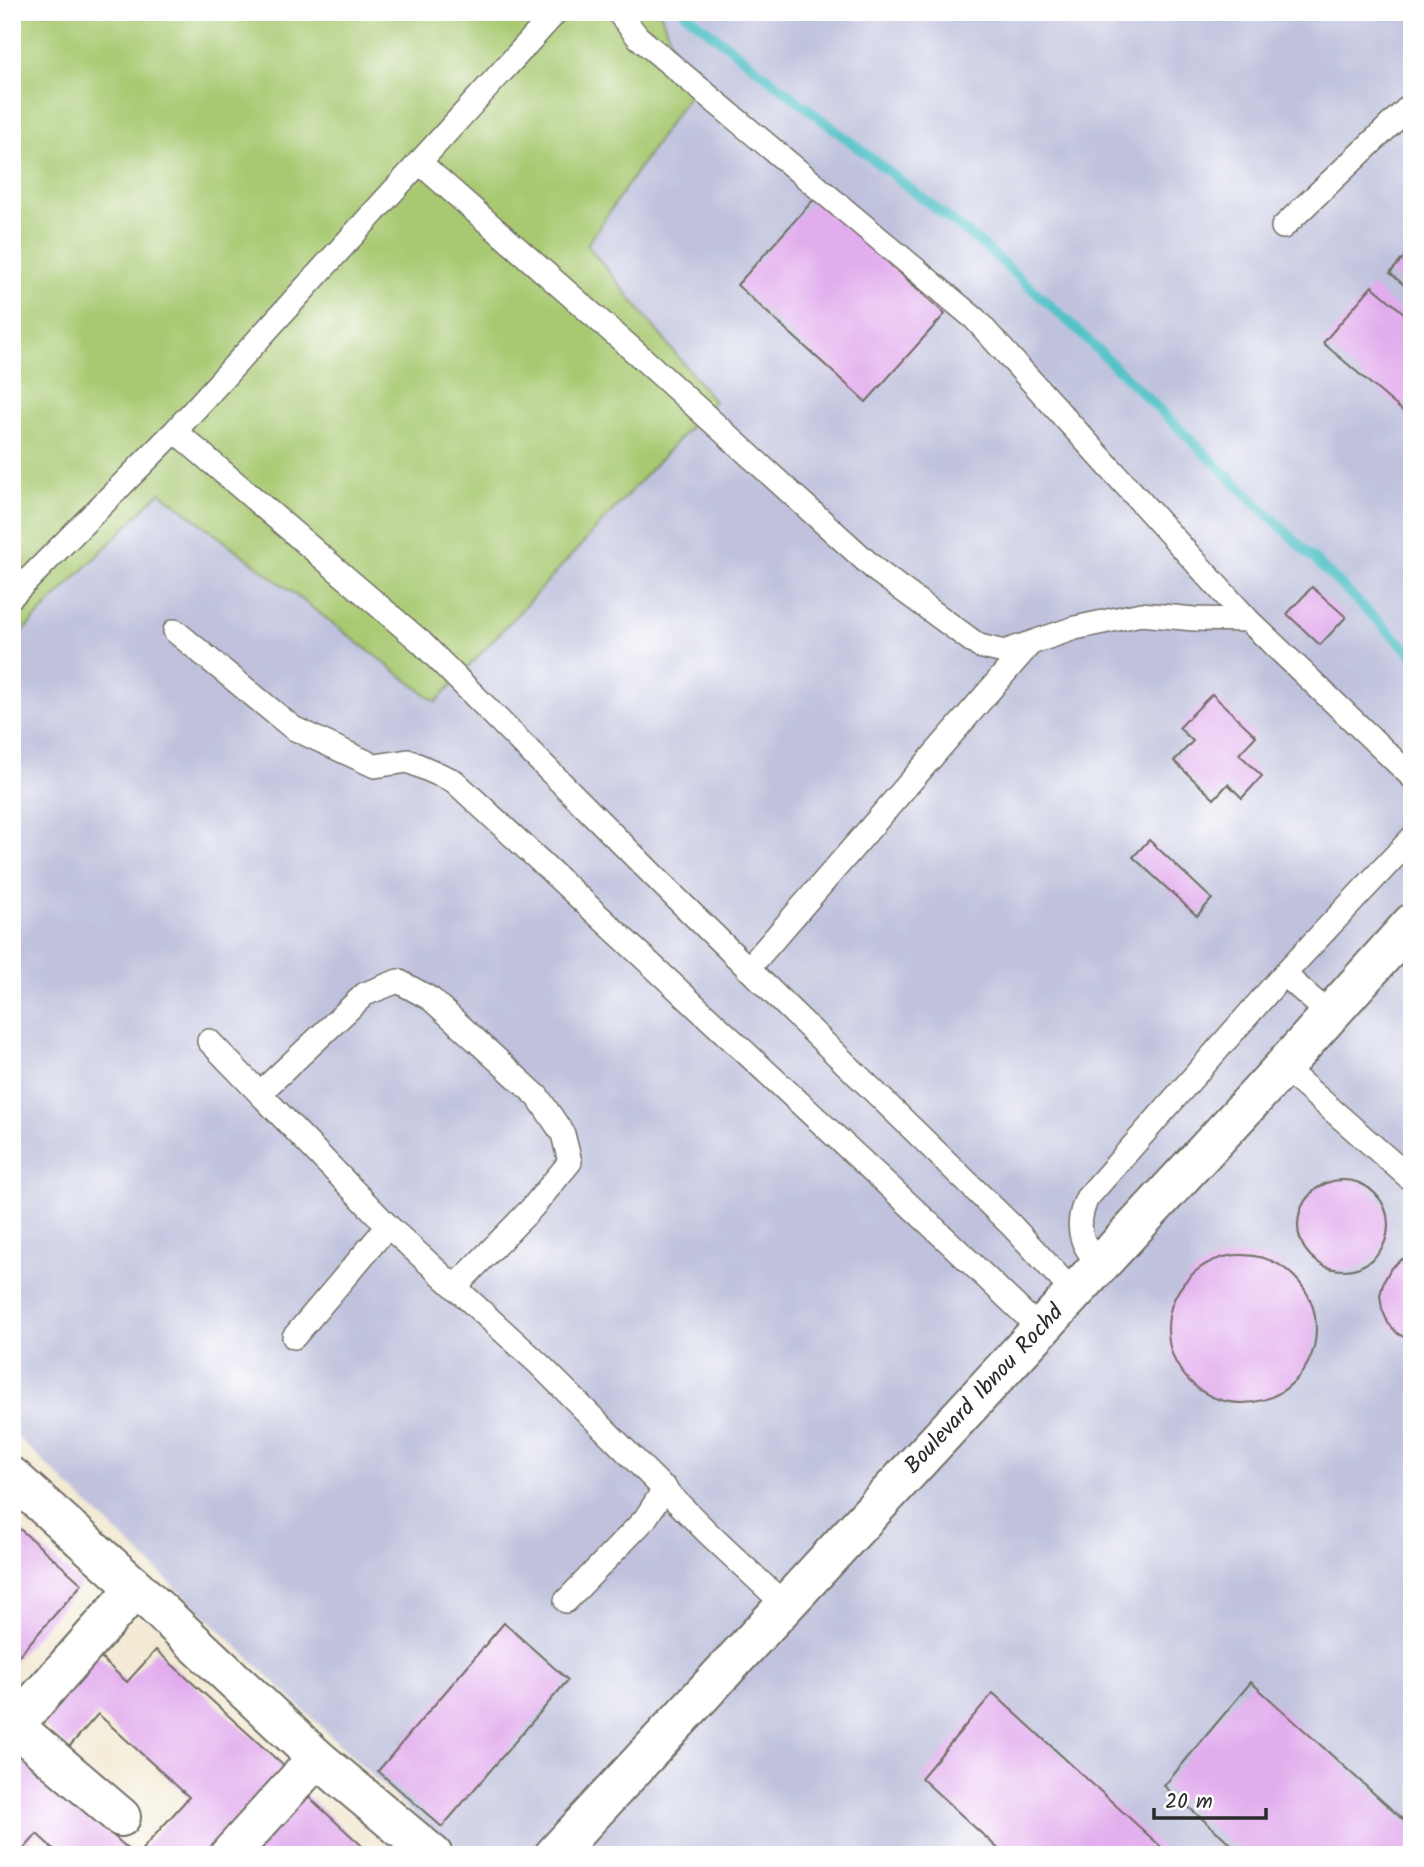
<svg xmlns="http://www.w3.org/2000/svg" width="1424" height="1867" viewBox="0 0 1424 1867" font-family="Kalam,sans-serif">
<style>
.industrial{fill:#c0c2dd}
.green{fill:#a8c971;stroke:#6a7a4e;stroke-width:2}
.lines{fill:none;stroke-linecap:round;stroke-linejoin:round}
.stream{stroke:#54c2c8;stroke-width:10}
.building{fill:#e2aded}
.lane-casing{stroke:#716e66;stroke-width:26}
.street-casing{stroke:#716e66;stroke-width:42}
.lane{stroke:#fff;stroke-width:23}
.street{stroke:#fff;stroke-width:38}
.labels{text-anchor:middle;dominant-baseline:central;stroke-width:6;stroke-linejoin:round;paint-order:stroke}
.street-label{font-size:23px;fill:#2b2b2b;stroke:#fff}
</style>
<rect width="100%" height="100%" fill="#fff"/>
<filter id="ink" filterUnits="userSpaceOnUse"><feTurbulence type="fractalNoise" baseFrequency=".0143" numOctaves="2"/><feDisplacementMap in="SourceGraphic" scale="14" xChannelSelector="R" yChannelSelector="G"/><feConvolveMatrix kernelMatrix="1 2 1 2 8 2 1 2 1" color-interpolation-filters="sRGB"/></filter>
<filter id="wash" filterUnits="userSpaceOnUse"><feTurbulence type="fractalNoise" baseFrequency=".00686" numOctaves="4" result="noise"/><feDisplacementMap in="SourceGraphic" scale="28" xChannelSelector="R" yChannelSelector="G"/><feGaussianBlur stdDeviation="1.57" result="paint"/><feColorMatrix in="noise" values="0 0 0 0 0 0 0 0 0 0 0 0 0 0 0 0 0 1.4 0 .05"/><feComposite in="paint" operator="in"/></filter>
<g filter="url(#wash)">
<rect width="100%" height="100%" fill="#f3ead4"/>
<path class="industrial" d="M12,12H1412V1855H456L12,1432Z"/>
<path class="green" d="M12,12H660L690,93L587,245L714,401L436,702L160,492L12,642Z"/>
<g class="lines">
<path class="stream" d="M684,12L984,246L1071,324L1412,654"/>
</g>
<g id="blocks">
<path class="building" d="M816,197L945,314L866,402L737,285Z
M1412,248V292L1390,273Z
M1372,286L1412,320V419L1323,343Z
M1312,587L1346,617L1320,645L1287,614Z
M1212,694L1256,736L1239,754L1262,776L1242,798L1228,784L1214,799L1174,761L1193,741L1179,728Z
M1149,840L1212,899L1197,916L1133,857Z
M1298 1225a45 45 0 1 1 90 0a45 45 0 1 1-90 0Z
M1412,1255V1341L1398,1334L1388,1323L1382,1309L1380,1295L1384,1281L1391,1268L1402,1259Z
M1168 1329a74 74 0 1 1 148 0a74 74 0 1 1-148 0Z
M12,1522L82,1584L12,1663Z
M504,1623L568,1680L442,1827L378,1771Z
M92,1650L127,1682L156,1650L284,1766L204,1855H137L189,1797L98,1714L68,1748L33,1715Z
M1251,1682L1412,1828V1855H1244L1164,1786Z
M993,1693L1170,1855H1005L921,1778Z
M12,1744L70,1797L135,1855H60L37,1834L19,1855H12Z
M300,1789L372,1855H240Z"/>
</g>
</g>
<g filter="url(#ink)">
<use href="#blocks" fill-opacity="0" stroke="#716e66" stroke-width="2"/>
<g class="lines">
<g class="lane-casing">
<path id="lane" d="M618,12L638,37L975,319L1248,620L1412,777
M419,162L641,357L877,571L979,646L1004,652L1075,628L1141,614L1194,619L1248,620
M1283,227L1412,104
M175,431L556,12
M12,596L175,431L421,642L680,902L1012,1226L1074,1293
M175,631L293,728L375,766L408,761L454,781L949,1242L1040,1329
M748,969L1029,645
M1284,974L1330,1015
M209,1041L388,1226L540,1365L709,1534L786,1606
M1283,1067L1412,1180
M260,1093L365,994L398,981L431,999L538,1097L563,1134L570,1162L532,1208L456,1286
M1100,1264C1079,1245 1075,1224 1087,1198L1284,974L1412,838
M294,1337L388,1226
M566,1601L645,1519L665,1488"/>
</g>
<g class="street-casing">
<g id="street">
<path d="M12,1477L136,1588L317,1758L433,1855"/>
<path d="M12,1724L121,1817"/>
<path d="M12,1728L136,1588"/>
<path d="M229,1855L317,1758"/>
<path id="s1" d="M554,1855L1283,1067L1412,923"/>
</g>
</g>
<use href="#lane" class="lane"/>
<use href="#street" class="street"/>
</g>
</g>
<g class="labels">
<g class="street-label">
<text stroke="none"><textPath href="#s1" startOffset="634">Boulevard Ibnou Rochd</textPath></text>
</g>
</g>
<rect width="1424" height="1867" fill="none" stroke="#fff" stroke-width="42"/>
<path d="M1154 1808v10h112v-10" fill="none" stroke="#2b2b2b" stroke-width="3.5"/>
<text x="1165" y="1808" font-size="21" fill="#2b2b2b" stroke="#ffffff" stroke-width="5" paint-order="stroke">20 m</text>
</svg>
